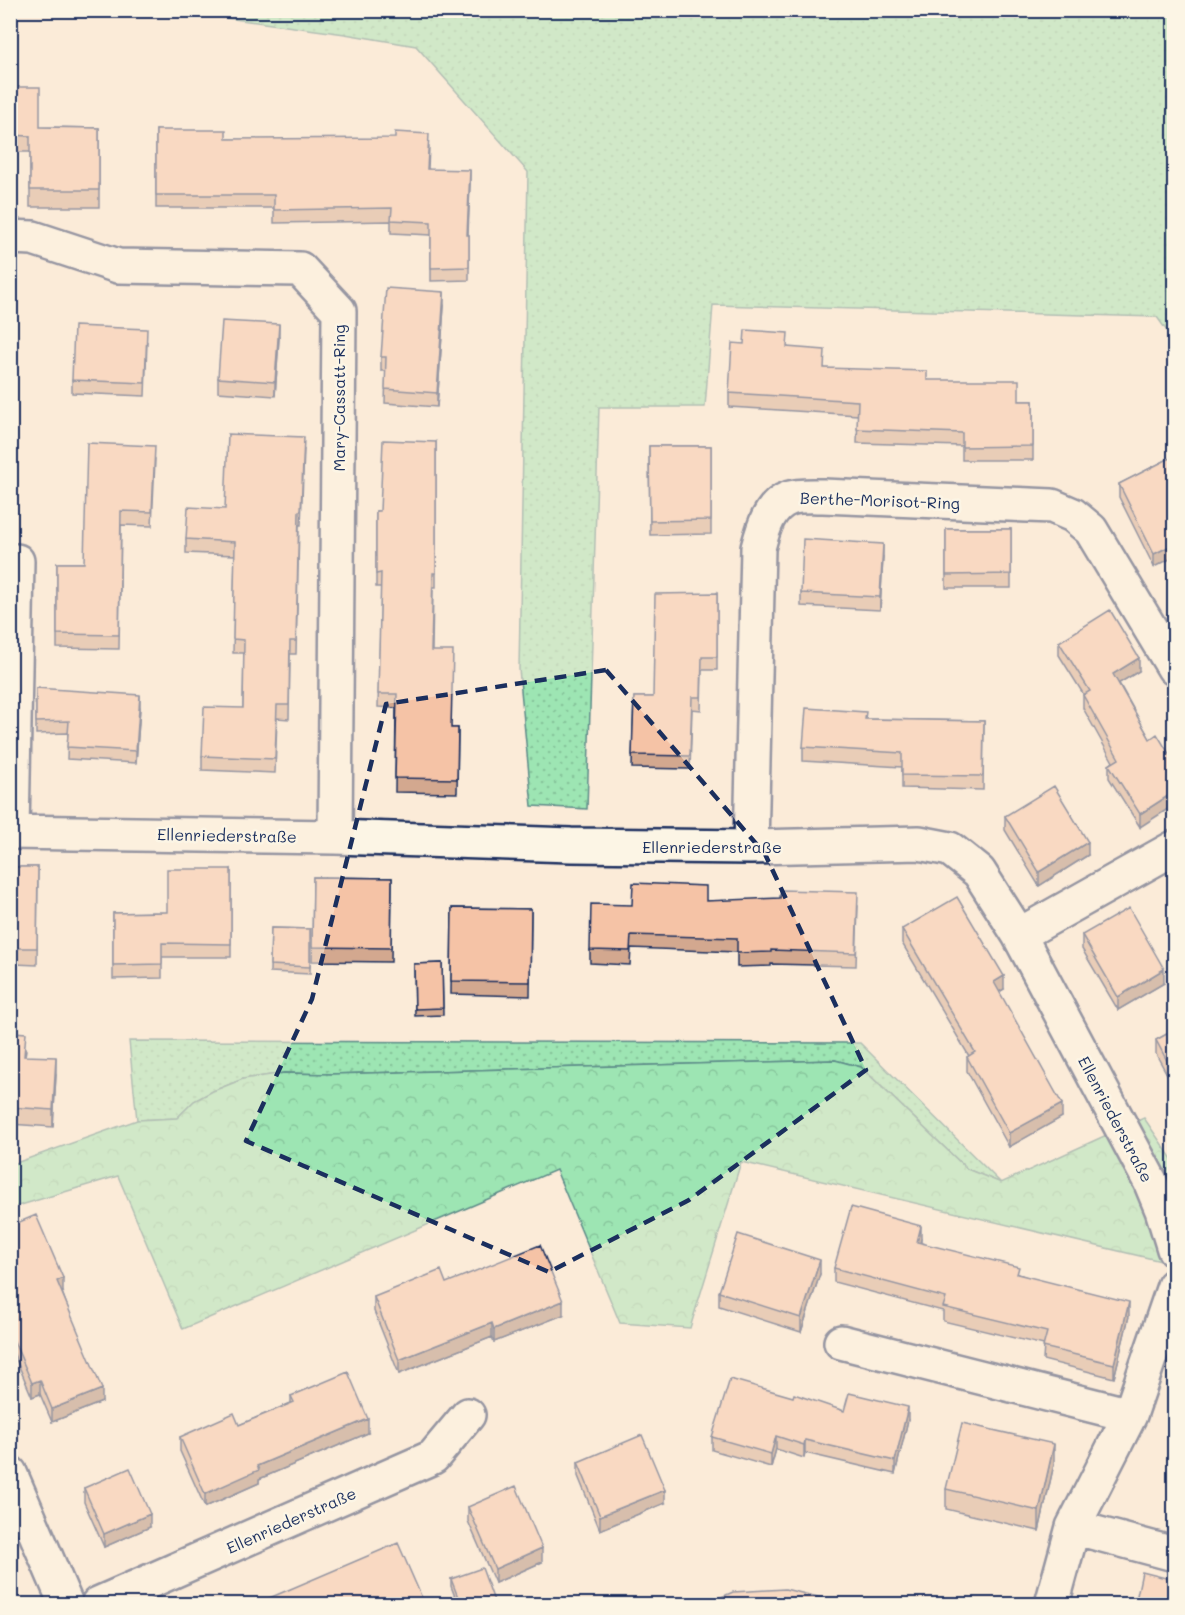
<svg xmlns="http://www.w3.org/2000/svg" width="1185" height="1615" viewBox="0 0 1185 1615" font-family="Mali,sans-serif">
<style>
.grass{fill:url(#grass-dots);stroke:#5c8a88;stroke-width:1.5}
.park{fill:url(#park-crowns);stroke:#5c8a88;stroke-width:1.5}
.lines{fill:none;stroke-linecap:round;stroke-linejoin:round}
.minor-casing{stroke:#1b2f5e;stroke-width:38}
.minor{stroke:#fcf5e5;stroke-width:33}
.wall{fill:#d3a88f;stroke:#1b2f5e;stroke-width:1.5}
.shaded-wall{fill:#ac8874;stroke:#1b2f5e;stroke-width:1.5}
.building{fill:#f5c3a6;stroke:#1b2f5e;stroke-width:1.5}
.marked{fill:none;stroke:#1b2f5e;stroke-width:4.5;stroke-dasharray:12 8;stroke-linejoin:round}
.labels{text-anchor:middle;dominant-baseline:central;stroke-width:5;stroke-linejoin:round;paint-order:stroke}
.street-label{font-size:16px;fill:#1b2f5e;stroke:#fcf5e5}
</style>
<defs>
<pattern id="grass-dots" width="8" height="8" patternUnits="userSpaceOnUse" patternTransform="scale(1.5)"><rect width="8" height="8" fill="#9de5b3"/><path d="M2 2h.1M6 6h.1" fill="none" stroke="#87c59c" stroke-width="1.8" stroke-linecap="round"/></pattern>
<pattern id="park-crowns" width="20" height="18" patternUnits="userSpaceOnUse" patternTransform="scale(1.5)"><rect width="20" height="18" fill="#9de5b3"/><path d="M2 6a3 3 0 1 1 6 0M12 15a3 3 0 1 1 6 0" fill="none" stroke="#87c59c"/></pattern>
</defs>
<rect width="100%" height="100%" fill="#fbebd8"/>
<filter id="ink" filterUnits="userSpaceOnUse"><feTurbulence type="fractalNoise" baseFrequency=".0167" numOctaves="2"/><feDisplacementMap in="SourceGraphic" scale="12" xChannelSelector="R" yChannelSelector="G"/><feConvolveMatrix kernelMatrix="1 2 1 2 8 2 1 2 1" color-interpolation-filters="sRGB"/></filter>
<g filter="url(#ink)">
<path class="grass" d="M174,11H1174V341L1157,317L713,305L705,407H599L587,809L532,806L519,669L528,172L416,46L345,34Z
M129,1041L860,1043L1001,1183L967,1169L861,1067L835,1060L331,1074L284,1073L243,1079L213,1091L194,1101L177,1118L137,1120Z"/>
<path class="park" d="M835,1060L861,1067L967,1169L1001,1183L1144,1118L1174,1162V1264L741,1162L690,1328L620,1323L556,1170L183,1329L118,1176L11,1208L10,1165L137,1120L177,1118L194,1101L213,1091L243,1079L284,1073L331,1074Z"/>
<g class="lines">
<g class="minor-casing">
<path id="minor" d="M10,237L33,238L118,266L300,269L339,311L335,837
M10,832L335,837L571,845L751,847L919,843L950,849L979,872L1019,935L1150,1181L1162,1210L1174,1249
M12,832L17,561
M751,847L758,548C763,529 769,505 790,498C799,495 813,496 823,496L1052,506L1073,515L1091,530L1174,668
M1019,935L1174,848
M841,1342L1130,1415
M10,1473L66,1604
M1073,1527L1174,1554
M98,1604L433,1457L468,1415
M1052,1604L1073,1527L1130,1415L1174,1286"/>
</g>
<use href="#minor" class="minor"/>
</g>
<path class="wall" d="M10,87L40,127L99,128V207H30V152H10Z
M156,130L226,139L429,147L428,169L470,183L468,235H469V280L431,281V235L391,233V221L274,223V208H156Z
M444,306L437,407L385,403L386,371H381V357Z
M279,338L275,396L218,392V378Z
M147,342L145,396L72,393V380Z
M744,344L788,347L825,368L927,380L1019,401H1033V460H962V446L857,443L858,415L729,407V393Z
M436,442V587H433L432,651L451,728H458L457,793L395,792L396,708L378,707L381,587H376V511H380Z
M649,446H711V534L650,535Z
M304,450L301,525H299L296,654H290L289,719L277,718L275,773L202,770V756L243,708L244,653H233L235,555L186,553V539L225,509Z
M1174,456L1154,567L1119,497V484Z
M155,460L152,526L121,525L119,649L57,648V563H84Z
M946,529H1011V588H946Z
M883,557L880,610L801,606V593Z
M717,593V670H702L701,710L692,709L690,769L632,768L634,697H653Z
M1059,642L1139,671L1119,683L1150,739L1140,827L1109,778V765L1113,762L1083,708V695H1084L1059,655Z
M36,688L140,707L136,763L67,759L68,733L36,734Z
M866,719L984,721L983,790L902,788V767L803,761V747Z
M1005,816L1088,855L1039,886L1005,830Z
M10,867H38L37,965L15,964L14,1032L26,1050L25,1056L56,1074L53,1127L10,1124Z
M231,869V957H162V978L113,979V913L167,912Z
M313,877L392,878L391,962L312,961Z
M706,901L858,906L856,966L771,964V966L737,967V952L631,948L630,965L590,963V950L632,905Z
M452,908L531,909L530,996L451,994Z
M271,928L310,929V974L270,972Z
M902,929L1004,989L999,992L1062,1117L1009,1147L967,1071V1057L969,1056L902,943Z
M1082,935L1164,983L1118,1010L1082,949Z
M442,963L443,1015L415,1016L414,964Z
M1174,1030V1087L1156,1054V1040Z
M10,1226L63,1292H62L102,1402L52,1422L40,1394L32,1397L10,1345Z
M921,1239V1243L1019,1274L1129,1316L1114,1378L1043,1360L1044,1345L943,1321V1311L834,1282V1268Z
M820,1274L801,1332L719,1306V1292Z
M446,1283L563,1315L494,1342L492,1337L399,1374L374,1311V1297Z
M291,1396L368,1433L259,1479V1483L205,1507L180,1451V1437L239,1425L291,1403Z
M793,1397L844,1411L908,1420L895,1474L805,1453L804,1458L776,1449L771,1467L712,1450V1437Z
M578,1462L665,1503L600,1530L578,1476Z
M1054,1464L1039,1531L946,1509V1489Z
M1174,1474V1508L1171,1507V1494Z
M84,1488L150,1527L104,1547L84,1502Z
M468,1507L542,1562L495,1583L468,1521Z
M451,1579L494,1605H458L451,1586Z"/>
<path class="shaded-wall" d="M470,170V183L467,248V235Z
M444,292V306L437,407V393Z
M279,324V338L275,396V382Z
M883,544V557L880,610V597Z
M1174,544V557L1154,567V554Z
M1139,658V671L1113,687V674Z
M140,695V707L136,763V751Z
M1174,792V805L1140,827V814Z
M1088,842V855L1039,886V872Z
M1164,969V983L1118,1010V997Z
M1004,976V989L994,995V982Z
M56,1057V1074L53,1127V1110Z
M1062,1104V1117L1009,1147V1133Z
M921,1226V1239L917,1256V1242Z
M820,1260V1274L801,1332V1318Z
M63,1278V1292L57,1294V1281Z
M563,1301V1315L494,1342V1329Z
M1129,1302V1316L1114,1378V1364Z
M492,1323V1337L399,1374V1360Z
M40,1380V1394L32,1397V1383Z
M102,1389V1402L52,1422V1409Z
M908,1407V1420L895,1474V1461Z
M368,1419V1433L259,1479V1483L205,1507V1494L257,1466Z
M776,1436V1449L771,1467V1454Z
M805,1440V1453L804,1458V1445Z
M1054,1444V1464L1039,1531V1511Z
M665,1490V1503L600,1530V1516Z
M150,1514V1527L104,1547V1534Z
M542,1548V1562L495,1583V1569Z
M422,1598V1605H407Z"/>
<path class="building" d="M10,87H40V127L99,128V190H30V136L10,135Z
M156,130H226V139L395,138V132L429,134L427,169L470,170L467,235H469V267L431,268V222L391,220L392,208L274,210V195H156Z
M386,288L444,292L437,393L385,389L386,357H381Z
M222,321L279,324L275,382L218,378Z
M74,326L147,329L145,383L72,380Z
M745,330L788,333L787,347L825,350L824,368L927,371V380H1019V401H1033V446L962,447V433L857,429L858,401L729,393L732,343L744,344Z
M228,434L304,437L301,511H299L296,641H290L289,705H277L275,759L202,756L204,707L243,708L244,640L233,639L235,542L186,539L188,507L225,509Z
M383,440L436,442V573H433L431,651H453L451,728H458L457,779L395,778L397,694H378L381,573L376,574V511H380Z
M87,443L155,446L152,512L121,511L119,635L57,634V563H84Z
M649,446H711V520L650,521Z
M1174,456V544L1154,554L1119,484Z
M946,529H1011V574L946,575Z
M803,539L883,544L880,597L801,593Z
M717,593V657H702L701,697H692L690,756L632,755L634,697H653L655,594Z
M1110,610L1139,658L1113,674L1150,739L1157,734L1174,762V792L1140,814L1109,765L1119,759L1083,695L1090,691L1059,642Z
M36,688L140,695L136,751L67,747L69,721L36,722Z
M806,708L866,712L865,719L984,721L983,776L902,775V753L803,747Z
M1054,786L1088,842L1039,872L1005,816Z
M10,867H38L37,948H15L14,1032L26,1033L24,1056L56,1057L53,1110L10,1107Z
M167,869H231V944L162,943V964L113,965V913L167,912Z
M313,877L392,878L391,948L312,947Z
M633,883L706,886V901L780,898L781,890L858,892L856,953L771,950V952L737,953V938L631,935L630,951L590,950L591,904L632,905Z
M957,897L1004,976L994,982L1062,1104L1009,1133L967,1057L975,1052L902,929Z
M452,908L531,909L530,982L451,981Z
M1129,908L1164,969L1118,997L1082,935Z
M271,928L310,929V967L270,965Z
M442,963L443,1008L415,1009L414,964Z
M1174,1030V1074L1156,1040Z
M851,1207L921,1226L917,1242L1019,1267L1017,1274L1129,1302L1114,1364L1043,1347L1047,1332L943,1307L946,1298L834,1268Z
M36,1215L63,1278L57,1281L102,1389L52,1409L40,1380L32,1383L10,1332V1226Z
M738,1234L820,1260L801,1318L719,1292Z
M540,1245L563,1301L494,1329L492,1323L399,1360L374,1297L441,1270L446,1283Z
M348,1372L368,1419L257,1466L259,1470L205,1494L180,1437L234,1413L239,1425L294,1402L291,1396Z
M730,1379L793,1397L794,1394L844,1411L849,1393L908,1407L895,1461L805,1440L804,1445L776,1436L771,1454L712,1437Z
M962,1423L1054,1444L1039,1511L946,1489Z
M642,1435L665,1490L600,1516L578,1462Z
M130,1468L150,1514L104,1534L84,1488Z
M1174,1474V1494H1171Z
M516,1486L542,1548L495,1569L468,1507Z
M398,1543L422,1598L407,1605H253Z
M482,1568L494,1601L486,1605H461L451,1579Z
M1142,1572L1174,1580V1605H1135Z
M785,1589L851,1605H703L733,1592Z"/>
</g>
<path d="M0 0H1185V1615H0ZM606,670L765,854L866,1070L689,1200L549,1272L246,1141L312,999L386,704Z" fill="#fbebd8" fill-opacity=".55" fill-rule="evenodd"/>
<path class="marked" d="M606,670L765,854L866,1070L689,1200L549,1272L246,1141L312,999L386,704Z"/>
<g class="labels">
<g class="street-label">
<text transform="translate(338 398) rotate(-90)">Mary-Cassatt-Ring</text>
<text transform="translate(880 500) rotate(2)">Berthe-Morisot-Ring</text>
<text transform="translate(227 835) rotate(1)">Ellenriederstraße</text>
<text x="712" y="846">Ellenriederstraße</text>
<text transform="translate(1116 1119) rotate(62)">Ellenriederstraße</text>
<text transform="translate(291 1520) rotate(-24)">Ellenriederstraße</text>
</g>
</g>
<rect width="1185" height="1615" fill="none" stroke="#fcf5e5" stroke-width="36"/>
<rect x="18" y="18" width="1149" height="1579" fill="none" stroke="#1b2f5e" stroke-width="2" filter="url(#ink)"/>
</svg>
